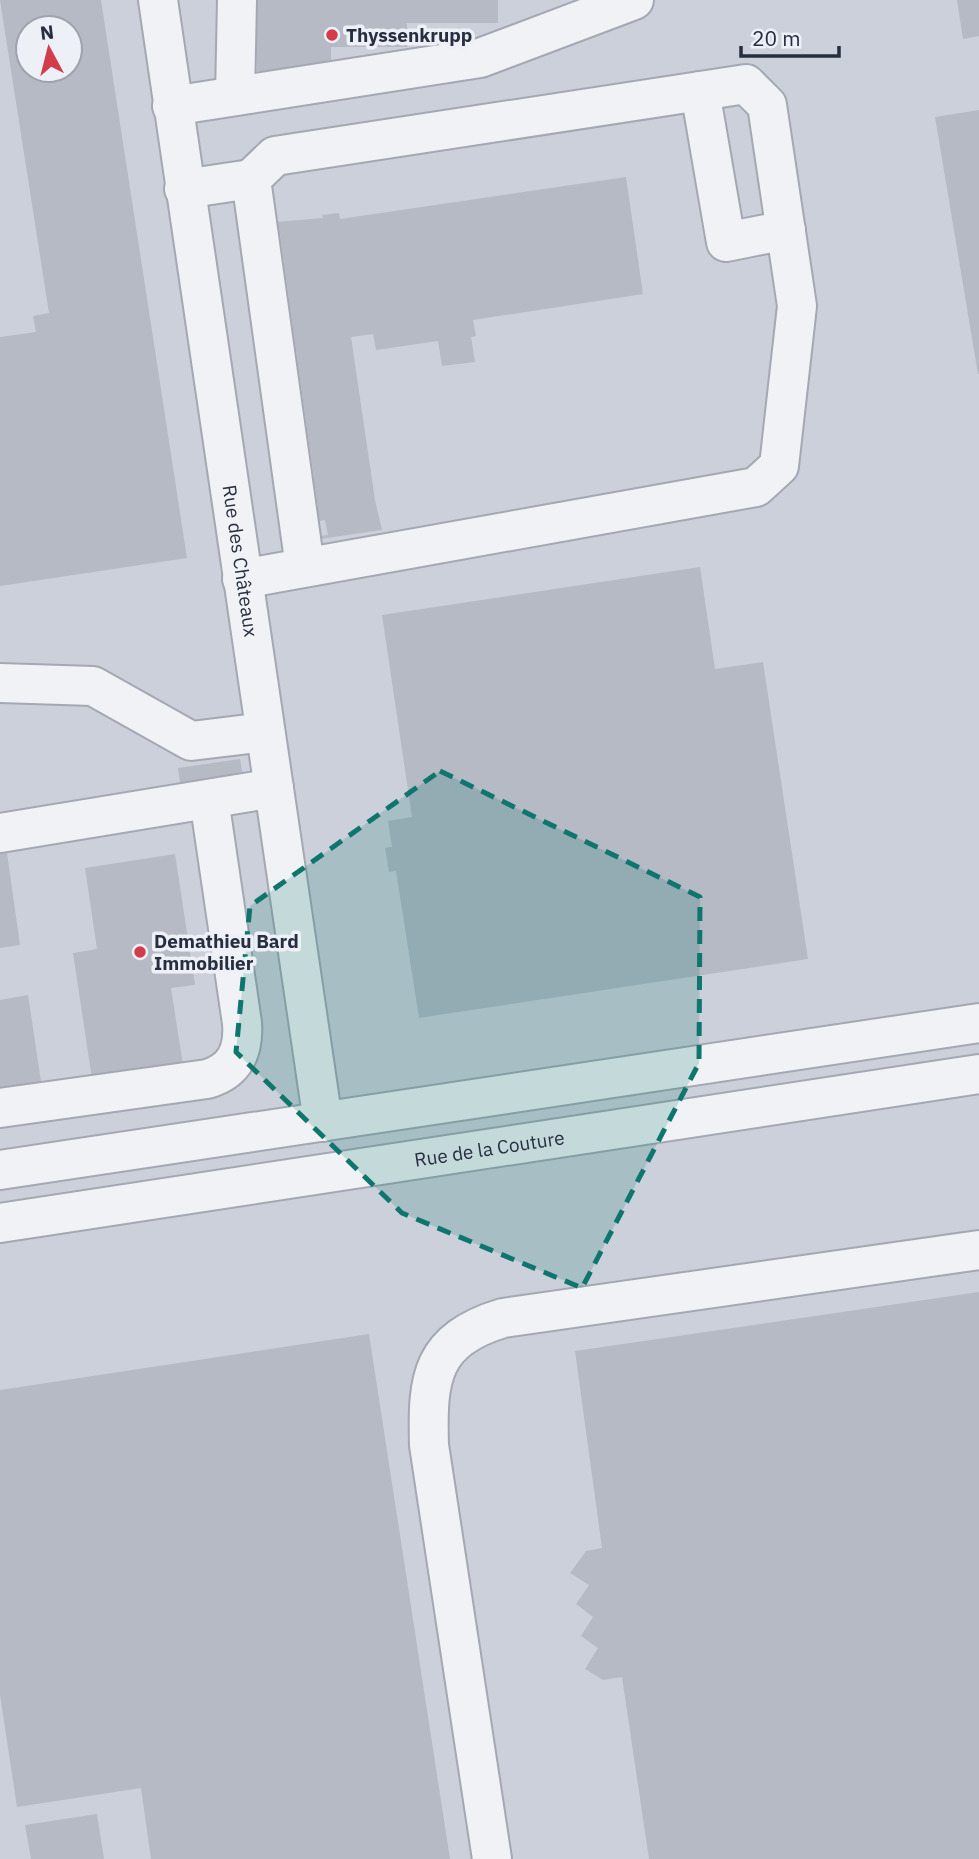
<svg xmlns="http://www.w3.org/2000/svg" width="979" height="1859" viewBox="0 0 979 1859" font-family="'IBM Plex Sans',sans-serif">
<style>
.built{fill:#ccd0da;fill-rule:evenodd}
.building{fill:#b5bac5;fill-rule:evenodd}
.lines{fill:none;stroke-linecap:round;stroke-linejoin:round}
.minor-casing{stroke:#a3a8b2;stroke-width:42}
.minor{stroke:#f0f2f6;stroke-width:38}
.marked{fill:#0f766e;fill-opacity:0.2;stroke:#0f766e;stroke-width:5;stroke-dasharray:14 9;stroke-linejoin:round}
.poi-dot{fill:#d33c4b;stroke:#edf0f6;stroke-width:2.5}
.labels{text-anchor:middle;dominant-baseline:central;stroke-width:7;stroke-linejoin:round;paint-order:stroke}
.poi-label{font-size:19px;font-weight:bold;fill:#262e3f;stroke:#edf0f6;text-anchor:start}
.street-label{font-size:19px;fill:#262e3f;stroke:#edf0f6}
</style>
<rect width="100%" height="100%" fill="#dee1e8"/>
<path class="built" d="M0,0H979V1859H0ZM28,28H70V70H28Z"/>
<path class="building" d="M0,0H101L187,558L0,586V337L36,332L33,316L49,313ZM28,28H70V70H28Z
M256,0H498V23H407V47H331V72L257,71Z
M957,0H979V36L963,39Z
M979,110V374H978L935,117Z
M626,177L643,294L473,320L476,336L471,337L475,362L442,366L438,341L376,350L373,334L351,337L375,500L382,530L320,539V536L328,535L325,520L318,521V508L280,234H278L276,222L323,218L322,215L339,213L340,219Z
M700,567L715,669L763,662L808,959L419,1018L396,871L389,872L385,848L392,847L388,821L412,817L382,615Z
M240,759L244,781L181,790L178,768Z
M7,853L20,945L0,948V854Z
M175,854L195,985L171,988L183,1065L92,1079L73,953L97,949L85,868Z
M28,995L42,1088L0,1095V1000Z
M979,1292V1859H649L622,1677L603,1680L585,1669L598,1648L581,1636L593,1617L576,1604L589,1585L570,1573L586,1551L602,1548L575,1351Z
M369,1334L450,1859H151L141,1788L17,1807L0,1695V1390Z
M97,1814L104,1859H31L25,1825Z"/>
<g class="lines">
<g class="minor-casing">
<g id="minor">
<path id="s1" d="M158,0L323,1122"/>
<path d="M700,91L726,242L786,230"/>
<path d="M235,96L237,0"/>
<path d="M172,106L480,58L634,0"/>
<path d="M184,189L251,179"/>
<path d="M242,579L756,487L779,466L797,306L767,105L746,84L275,156L251,179L305,567"/>
<path d="M0,683L93,686L191,741L265,732"/>
<path d="M0,833L274,788"/>
<path d="M0,1108L207,1079C235,1071 244,1051 242,1023L209,799"/>
<path d="M0,1170L979,1023"/>
<path id="s2" d="M0,1223L979,1074"/>
<path d="M492,1859L429,1445C427,1377 431,1340 503,1318L979,1250"/>
</g>
</g>
<use href="#minor" class="minor"/>
</g>
<path class="marked" d="M440,771L700,897L699,1063L582,1288L402,1213L236,1052L250,906Z"/>
<g class="poi-dot">
<circle cx="332" cy="35" r="7"/>
<circle cx="140" cy="952" r="7"/>
</g>
<g class="labels">
<g class="poi-label">
<text x="346" y="35">Thyssenkrupp</text>
<text x="154" y="941">Demathieu Bard<tspan x="154" dy="22">Immobilier</tspan></text>
</g>
<g class="street-label">
<text stroke="none"><textPath href="#s1" startOffset="567">Rue des Châteaux</textPath></text>
<text stroke="none"><textPath href="#s2" startOffset="495">Rue de la Couture</textPath></text>
</g>
</g>
<g transform="translate(49 49) rotate(353)"><circle r="33" fill="#edf0f6" stroke="#9da2ad" stroke-width="2"/>
<path d="M0-5L12 26L0 18L-12 26Z" fill="#d33c4b"/>
<text y="-10" font-size="19" font-weight="bold" text-anchor="middle" fill="#262e3f">N</text>
</g>
<path d="M741 46v10h98v-10" fill="none" stroke="#262e3f" stroke-width="3.5"/>
<text x="752" y="46" font-size="21" fill="#262e3f" stroke="#edf0f6" stroke-width="5" paint-order="stroke">20 m</text>
</svg>
